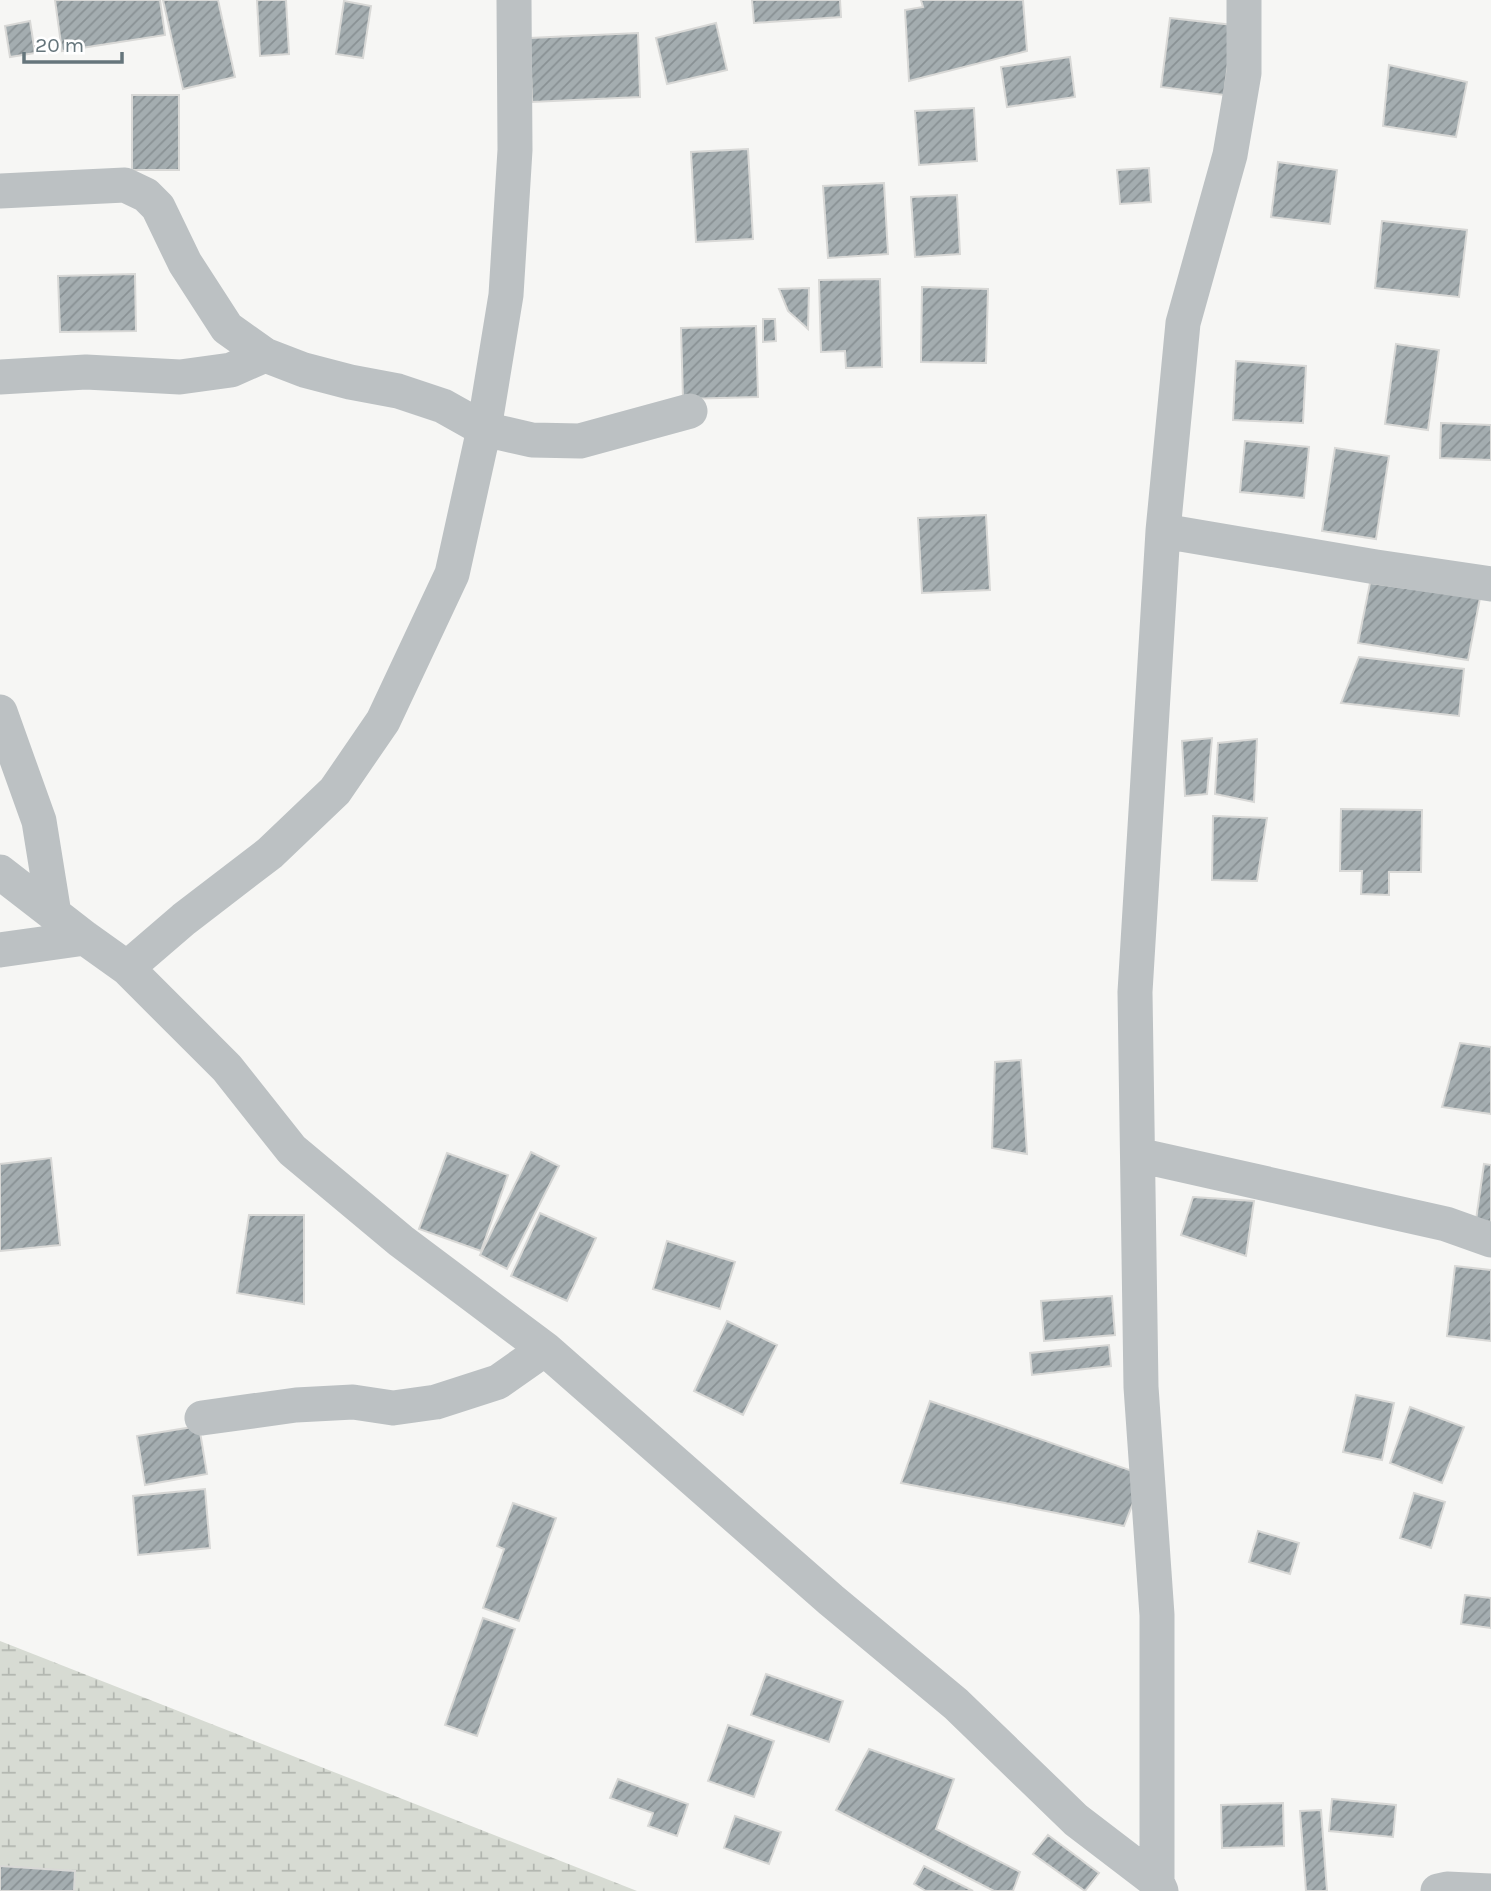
<svg xmlns="http://www.w3.org/2000/svg" width="1491" height="1891" viewBox="0 0 1491 1891" font-family="Karla,sans-serif">
<style>
.wetland{fill:url(#wetland-marsh)}
.building{fill:url(#building-hatch);stroke:#d8d8d6;stroke-width:2}
.lines{fill:none;stroke-linecap:round;stroke-linejoin:round}
.minor{stroke:#bcc1c3;stroke-width:35}
</style>
<defs>
<pattern id="wetland-marsh" width="20" height="14" patternUnits="userSpaceOnUse" patternTransform="scale(1.75)"><rect width="20" height="14" fill="#d7dbd3"/><path d="M1 5h8M5 5V1M11 12h8M15 12V8" fill="none" stroke="#b2b6b0"/></pattern>
<pattern id="building-hatch" width="6" height="6" patternUnits="userSpaceOnUse" patternTransform="scale(1.75)"><rect width="6" height="6" fill="#a4adb0"/><path d="M-1 1l2-2M0 6l6-6M5 7l2-2" fill="none" stroke="#899194"/></pattern>
</defs>
<rect width="100%" height="100%" fill="#f6f6f4"/>
<path class="wetland" d="M0,1641L637,1891H0Z"/>
<path class="building" d="M55,0H160L165,35L62,51Z
M163,0H218L235,77L183,89Z
M257,0H286L289,54L260,56Z
M752,0H840L841,17L754,23Z
M921,0H1023L1027,51L909,81L905,10L923,7Z
M344,1L371,6L363,58L336,54Z
M1170,18L1233,25L1224,95L1161,87Z
M30,21L35,53L10,57L5,26Z
M716,23L727,70L667,84L656,38Z
M638,33L640,97L532,102L530,38Z
M1070,57L1075,97L1007,107L1001,67Z
M1389,65L1467,82L1456,137L1383,126Z
M132,95H179V170H132Z
M974,108L977,161L919,165L915,111Z
M748,149L753,239L696,242L691,152Z
M1278,162L1337,170L1330,224L1271,217Z
M1149,168L1151,202L1120,204L1117,170Z
M884,183L888,254L828,258L823,186Z
M957,195L960,254L915,257L911,197Z
M1382,221L1467,230L1459,297L1375,288Z
M135,274L136,331L60,332L58,276Z
M880,279L882,367L846,368L845,351L821,352L819,280Z
M922,287L988,289L986,363L921,362Z
M809,288L808,329L788,311L779,289Z
M763,319H775L776,341L763,342Z
M756,326L758,397L683,399L681,328Z
M1396,344L1439,350L1428,430L1385,424Z
M1236,361L1306,366L1303,423L1233,420Z
M1441,423L1491,425V460L1440,458Z
M1245,441L1309,447L1304,498L1240,492Z
M1335,448L1389,456L1376,539L1322,531Z
M986,515L990,590L922,593L918,518Z
M1370,583L1480,598L1468,660L1358,643Z
M1359,657L1464,669L1459,716L1341,703Z
M1212,738L1207,794L1185,796L1182,741Z
M1257,739L1254,802L1215,794L1218,743Z
M1341,809L1422,810L1421,872H1389V895L1361,894L1362,871H1340Z
M1213,816L1267,818L1257,881L1212,880Z
M1460,1043L1491,1047V1114L1442,1107Z
M1021,1060L1027,1154L992,1148L995,1062Z
M531,1152L559,1166L507,1269L480,1255Z
M447,1153L508,1175L481,1251L419,1229Z
M51,1158L60,1245L0,1251V1164Z
M1484,1164L1491,1165V1222L1476,1220Z
M1193,1197L1254,1201L1246,1256L1181,1235Z
M540,1213L596,1238L567,1301L511,1276Z
M249,1215H304V1304L237,1293Z
M667,1241L735,1262L720,1309L653,1289Z
M1455,1266L1491,1270V1341L1447,1336Z
M1112,1296L1115,1335L1044,1341L1041,1301Z
M727,1321L777,1345L743,1415L694,1391Z
M1109,1345L1111,1366L1032,1375L1030,1353Z
M1356,1395L1394,1403L1382,1460L1343,1452Z
M930,1401L1144,1475L1124,1526L901,1483Z
M1410,1407L1464,1427L1442,1483L1390,1463Z
M199,1426L207,1474L145,1485L137,1436Z
M205,1489L210,1548L138,1555L133,1496Z
M1414,1493L1445,1502L1431,1548L1400,1538Z
M513,1503L556,1518L519,1621L483,1608L504,1549L497,1546Z
M1258,1531L1299,1543L1290,1574L1249,1562Z
M1465,1595L1491,1598V1628L1461,1624Z
M483,1618L515,1629L477,1736L445,1725Z
M766,1674L843,1701L829,1742L751,1715Z
M728,1725L774,1741L754,1797L708,1781Z
M869,1749L954,1779L936,1829L1020,1872L1013,1891H994L836,1810Z
M618,1779L688,1804L677,1836L648,1826L653,1813L610,1798Z
M1332,1799L1396,1805L1393,1837L1329,1831Z
M1283,1803L1284,1846L1222,1848L1221,1805Z
M1321,1810L1327,1891H1306L1300,1811Z
M735,1816L781,1832L769,1864L724,1848Z
M1048,1835L1099,1873L1085,1891L1033,1854Z
M0,1866L75,1871L74,1891H0Z
M924,1866L973,1891H926L914,1884Z"/>
<g class="lines">
<path class="minor" d="M0,191L125,185L146,195L158,207L185,263L227,328L265,355L304,370L350,382L398,391L443,406L484,429L532,440L580,441L690,411
M0,377L86,372L180,377L231,370L265,355
M1163,531L1376,567L1491,584
M0,712L39,821L54,914
M0,872L85,938L127,968L227,1068L292,1150L401,1241L545,1349L831,1600L956,1704L1076,1820L1157,1882L1161,1891
M0,950L85,938
M127,968L184,919L270,853L335,791L383,721L452,574L484,429L506,295L515,150L514,0
M1138,1155L1446,1224L1491,1240
M202,1418L296,1405L353,1402L393,1408L436,1402L498,1382L545,1349
M1157,1882V1615L1141,1387L1135,992L1163,531L1183,323L1230,155L1244,73V0
M1438,1891L1447,1889L1491,1891"/>
</g>
<path d="M24 52v10h98v-10" fill="none" stroke="#65757b" stroke-width="3.5"/>
<text x="35" y="52" font-size="21" fill="#65757b" stroke="#ffffff" stroke-width="5" paint-order="stroke">20 m</text>
</svg>
